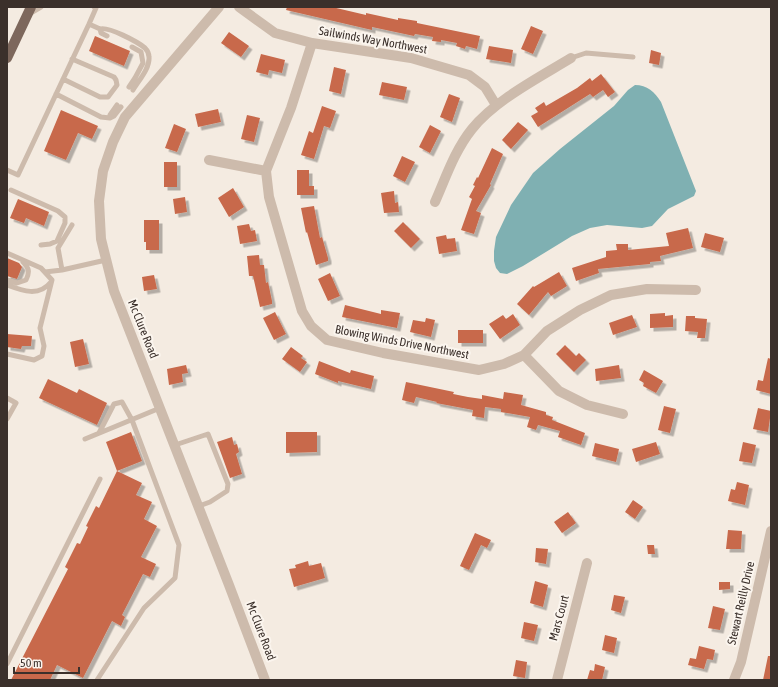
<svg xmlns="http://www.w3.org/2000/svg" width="778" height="687" viewBox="0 0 778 687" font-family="'Asap Condensed',sans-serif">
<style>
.water{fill:#7fb0b2}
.building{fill:#c8694b;filter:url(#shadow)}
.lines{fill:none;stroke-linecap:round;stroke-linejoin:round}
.lane{stroke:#cdbbac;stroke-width:5}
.street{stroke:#cdbbac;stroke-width:10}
.primary{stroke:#7d675c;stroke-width:10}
.labels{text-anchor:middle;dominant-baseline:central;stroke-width:4;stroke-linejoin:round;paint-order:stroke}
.street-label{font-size:12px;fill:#3b302b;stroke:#fbf5ee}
</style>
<defs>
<filter id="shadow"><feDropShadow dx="3.5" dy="3.5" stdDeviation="0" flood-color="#0004"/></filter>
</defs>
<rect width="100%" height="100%" fill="#f4ebe1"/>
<path class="water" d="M635,85C647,85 655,92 661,102L696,191L694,196L668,209L652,226L642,228L607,225L590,228L572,236L523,266L507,274L500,273L496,268L494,261V251L496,237L511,205L533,173L560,149L614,106L628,90Z"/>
<path class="building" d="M287,7H332L366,15V13L398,20V18L417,21V23L480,36L477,49L466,46L465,49L456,46L457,43L441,40V42L432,41L433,37L415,34L414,36L372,27V30L286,10Z
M531,26L543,31L533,54L521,49Z
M229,32L249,46L241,57L221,43Z
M95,36L130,51L124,66L89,51Z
M489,46L513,50L511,63L486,59Z
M651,50L661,53L659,65L649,63Z
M261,54L285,60L282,73L269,70L268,75L256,72Z
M334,67L346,70L341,94L329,91Z
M601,74L615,92L608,97L603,90L593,97L590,94L538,127L531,116L538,112L535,108L544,102L546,106L577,88L590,78L592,81Z
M382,82L407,87L404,100L379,95Z
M449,94L460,98L452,122L440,117Z
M322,106L336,111L330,128L324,126L314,159L301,155L309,131L313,133Z
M218,109L221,122L198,127L195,114Z
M61,110L98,126L92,139L78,133L66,160L44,151Z
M247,115L260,118L254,142L241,139Z
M518,122L528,130L511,149L502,140Z
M174,124L186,129L177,152L165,148Z
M430,125L441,131L430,153L419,147Z
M492,148L503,154L490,184L491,185L476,211L481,213L474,234L461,230L472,199L469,197L475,186L473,185L477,177L478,178Z
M402,156L415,162L405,182L393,176Z
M164,162H177V187H164Z
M297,170H309V186H314V195H297Z
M233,188L244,207L229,217L218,198Z
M394,191L395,203L398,202L399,212L384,213L381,193Z
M185,197L187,212L175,214L173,199Z
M18,199L49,212L44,226L26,218L24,223L10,218Z
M314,206L320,238L322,237L328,258V261L316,265L307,232L306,233L301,208Z
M144,220H159V250H146V242H144Z
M403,222L420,239L411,248L394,231Z
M249,224L251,231L255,230L257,241L240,244L237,226Z
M688,228L693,248L660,256L661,261L650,262V264L598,269L599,273L576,281L572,268L606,257V251L617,250L616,244H628V250L669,246L666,233Z
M705,233L724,238L720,252L701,247Z
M446,235L447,239L455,238L457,251L439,254L436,237Z
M259,255L260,265H264L266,283L268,282L272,301V304L260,307L253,276H249L247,256Z
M7,258L19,263L22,267L17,279L7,276Z
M559,272L567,286L551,296L548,292L529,315L517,304L533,286L534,287Z
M330,273L340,296L328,301L318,279Z
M154,275L157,289L144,291L142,277Z
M345,305L381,314V310L400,313L397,328L342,317Z
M275,312L286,334L274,340L263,318Z
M665,313V316L673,315V327L650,328V314Z
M513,314L520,325L500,339L489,324L503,315L506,319Z
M632,315L637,327L613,335L609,323Z
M686,316H695V318L707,319L705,338H697L698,332L685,331Z
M426,318L435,320L431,337L410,332L413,320L425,322Z
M458,330H483V343H458Z
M7,334L32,336L31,346H22L21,349L7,347Z
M83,339L89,364L75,367L70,342Z
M565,345L576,356L579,353L586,360L574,372L556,354Z
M291,347L303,356L301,358L307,362L300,372L282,359Z
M768,358L771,359V394L756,390L758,380L763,381Z
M319,361L350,373L351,370L374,376L371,389L338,381V383L315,374Z
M186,365L188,373L182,374L183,382L169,385L167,369Z
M619,365L621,378L596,381L595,369Z
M644,370L663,381L656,393L643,386L644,383L639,380Z
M48,379L77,393L79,389L107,403L97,425L39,398Z
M406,382L454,392L453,394L468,397L482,399V395L503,399L504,392L523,395L521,405L546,412V415L553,417L552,420L585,433L581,445L558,437L560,431L538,425L536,430L527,427L530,417L501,412V409L485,407L484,418L472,416L473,410L436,403L437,402L416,397L414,403L402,400Z
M664,406L676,409L670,433L658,430Z
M758,408L771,411L768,432L753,429Z
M131,432L142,461L117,471L106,442Z
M286,432H317V452L286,453Z
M232,437L234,445L237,444L239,452L236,454L242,474L230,478L217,442Z
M656,442L660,454L636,462L632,449Z
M743,442L756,445L752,463L739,461Z
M595,443L619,449L616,462L592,456Z
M117,471L142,483L136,495L152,502L144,519L157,526L141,557L156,564L150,577L143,574L122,615L125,617L121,626L112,621L83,678L57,665L50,680H11L68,569L65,567L77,543L80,544L88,527L86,526L96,506L99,508Z
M737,482L749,485L745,505L728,501L731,489L735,490Z
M633,500L643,507L635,519L625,512Z
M568,512L576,523L562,533L554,522Z
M728,530L742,531L741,549H726Z
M475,533L491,540L487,548L481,545L469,570L460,566Z
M647,545H654L655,554H648Z
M536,548L548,549L546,564L535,562Z
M308,561L309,566L321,563L325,578L294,587L289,569L296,568L295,565Z
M535,581L548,585L543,607L530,603Z
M719,582H730V589L719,590Z
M614,595L625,597L621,613L611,610Z
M713,606L725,609L720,630L708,628Z
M524,622L538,625L534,641L521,638Z
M605,635L617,638L614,653L602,650Z
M699,646L715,650L713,660L707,659L704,669L688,665L690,658L696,659Z
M768,656H771V680H763Z
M516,660L527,662L525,678L513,676Z
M595,664L605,667L602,680H587L590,670L594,671Z"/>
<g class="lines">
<path class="lane" d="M29,14L41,7
M89,24L100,29L101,33L107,36
M100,29C108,26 138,42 145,48C147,50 149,53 149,57C150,68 139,80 133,90
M571,58L586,53L633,57
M63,79L100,97H108L117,85L116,80L114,77L72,59
M129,87L135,78L143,63L141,52L132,47
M56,94L101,117L110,118V115L117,105
M110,118L114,116L121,107
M7,170L18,175L89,24L96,8L94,7
M11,190L58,211L65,217V223L57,241L50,244L41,245
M7,253L41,268L52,280L40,328L44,346L42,356L34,360L7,354
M62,270L58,248L72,225
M45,272L62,270L106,260
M7,280L17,283L26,280C30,272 29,268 23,262
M7,285C23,291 39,297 51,282
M7,398L16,403L7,419
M85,439L160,408
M175,445L208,434L228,484L227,491L210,502L199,506
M7,664L100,479
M97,680L144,608L175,578L179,545L132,420L122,402L114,404L99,433"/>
<path class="street" d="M219,7L125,117L113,142L103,171L99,201L101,239L114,291L229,585L265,680
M239,7L275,33L312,43L411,58L469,75L485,87L496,105
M312,43L291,108L266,171L269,197L302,311L311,326L327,340L383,353L479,370L504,364L524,355L547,331L580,310L611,295L647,289L696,290
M209,160L266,171
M435,202C446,177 455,150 472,129C495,100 540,77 571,58
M524,355L559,391L587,405L623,414
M557,680L587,563
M734,680L741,662L771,531"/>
<path class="primary" d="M7,58L31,7"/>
</g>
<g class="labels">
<g class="street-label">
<text transform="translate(373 40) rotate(10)">Sailwinds Way Northwest</text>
<text transform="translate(143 329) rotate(68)">Mc Clure Road</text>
<text transform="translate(402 342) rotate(11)">Blowing Winds Drive Northwest</text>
<text transform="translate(741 603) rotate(-77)">Stewart Reilly Drive</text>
<text transform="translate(559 618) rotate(-75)">Mars Court</text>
<text transform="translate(261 631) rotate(69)">Mc Clure Road</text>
</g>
</g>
<rect width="778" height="687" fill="none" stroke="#3b302b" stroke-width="16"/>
<path d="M14 667v6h65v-6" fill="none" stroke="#3b302b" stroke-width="2"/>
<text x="20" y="667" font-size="12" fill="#3b302b" stroke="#fbf5ee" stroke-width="3" paint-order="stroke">50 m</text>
</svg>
